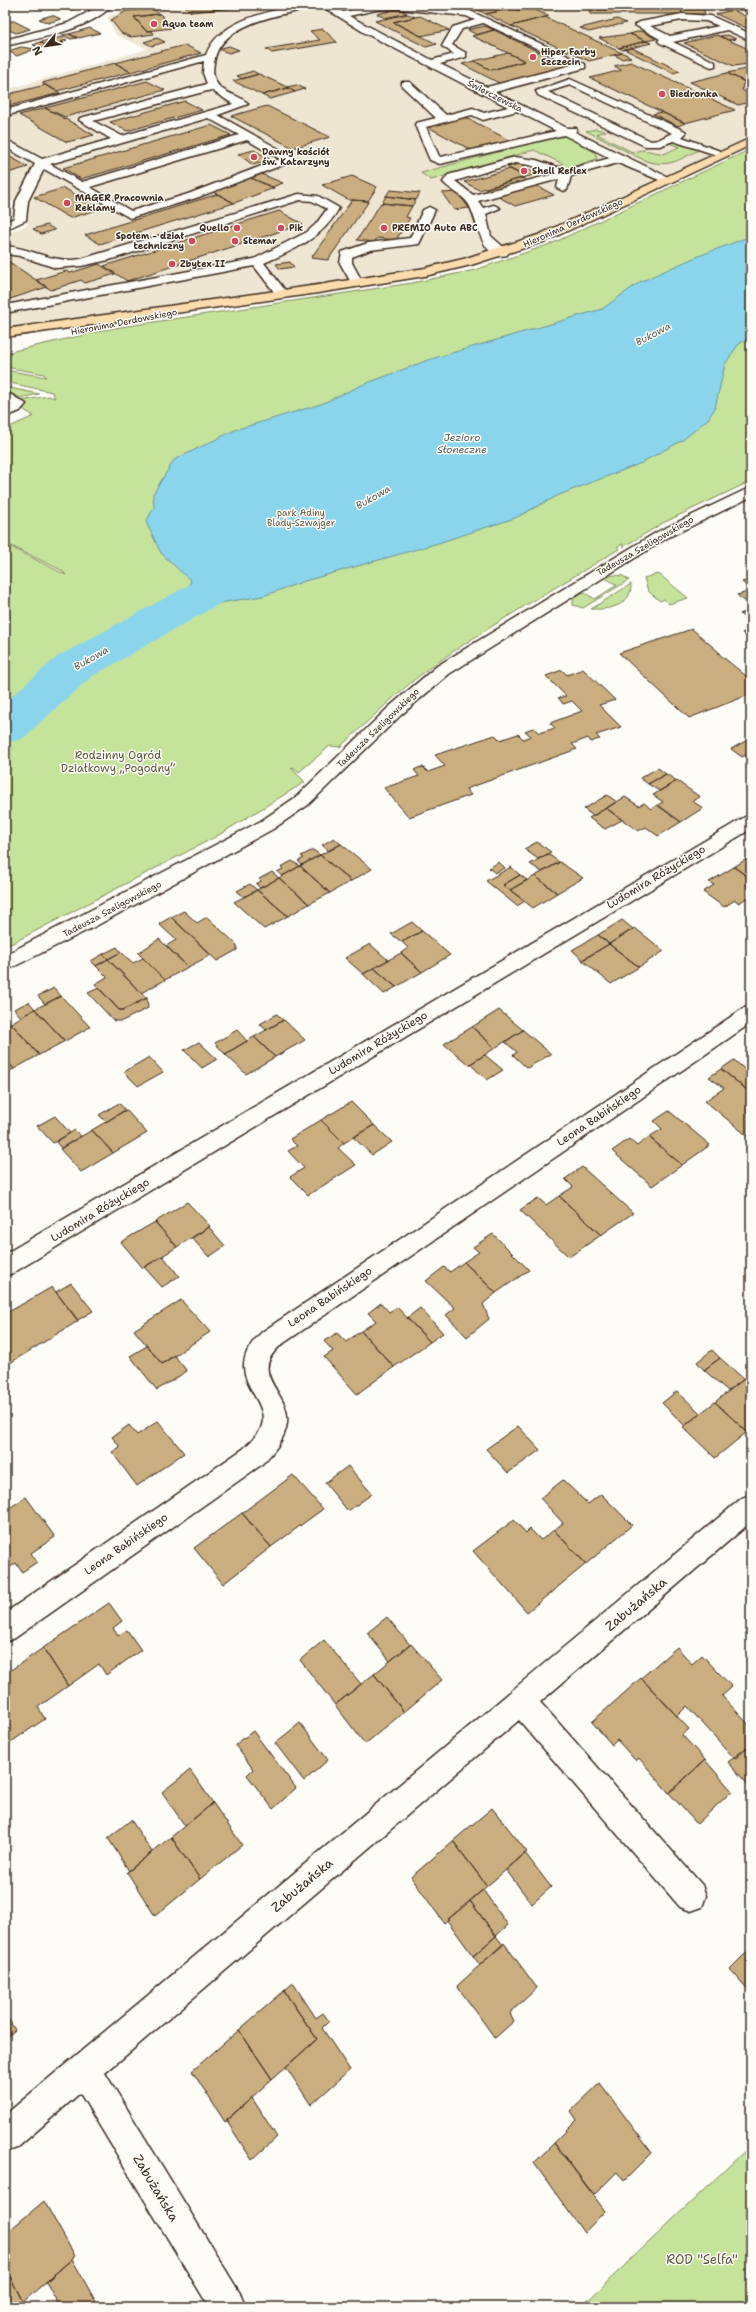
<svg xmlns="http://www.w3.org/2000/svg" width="756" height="2312" viewBox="0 0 756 2312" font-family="'Shantell Sans',sans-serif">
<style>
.built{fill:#eee5d3}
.green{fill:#c6e39b;stroke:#80865c}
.water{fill:#8bd5ec;stroke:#6b919a}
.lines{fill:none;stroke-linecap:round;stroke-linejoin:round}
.river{fill:#8bd5ec;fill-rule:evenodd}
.building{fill:#caae7f;stroke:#3b2a1e}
.minor-casing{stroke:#3b2a1e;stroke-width:3}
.major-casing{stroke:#3b2a1e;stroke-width:3}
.minor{fill:#fdfcf7;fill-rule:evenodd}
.major{fill:#fcdcac;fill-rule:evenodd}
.poi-dot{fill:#d1495b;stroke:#fdfcf7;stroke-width:1.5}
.labels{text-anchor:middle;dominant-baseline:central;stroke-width:3;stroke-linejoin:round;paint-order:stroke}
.far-poi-label{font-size:9px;font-weight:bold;fill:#3b2a1e;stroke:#fdfcf7;text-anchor:start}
.far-street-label{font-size:9px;fill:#3b2a1e;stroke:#fdfcf7}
.far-park-label{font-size:9px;fill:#5e583d;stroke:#fdfcf7}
.far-water-label{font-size:10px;font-style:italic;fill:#535d5c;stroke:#fdfcf7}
.park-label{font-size:11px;fill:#5e583d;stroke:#fdfcf7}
.street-label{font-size:11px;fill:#3b2a1e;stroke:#fdfcf7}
.near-street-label{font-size:13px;fill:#3b2a1e;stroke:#fdfcf7}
.near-park-label{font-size:13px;fill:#5e583d;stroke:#fdfcf7}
</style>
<rect width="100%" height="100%" fill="#fdfcf7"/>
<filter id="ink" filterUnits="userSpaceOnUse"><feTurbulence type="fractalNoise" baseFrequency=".025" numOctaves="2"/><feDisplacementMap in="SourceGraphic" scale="8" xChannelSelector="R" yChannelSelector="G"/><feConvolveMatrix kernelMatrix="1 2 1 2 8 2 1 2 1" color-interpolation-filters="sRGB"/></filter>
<g filter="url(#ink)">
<path class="built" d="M158,5L683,7L751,5V136L621,198L517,243L439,264L331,283L16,329L5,320V234L29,224L11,215L14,202L5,197V90L148,49L116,35L107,17L128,9Z"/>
<path class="green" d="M596,129L606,131L597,134L632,152L643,150L664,154L679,147L669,143L674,142L699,150C677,160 671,168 646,161L586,131Z
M562,134L595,152L597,159L566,169L555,167L563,164L534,150L431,180L421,173Z
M751,149V481L663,523L623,547V544L617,547L619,549C556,588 491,624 431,667C398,691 370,720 340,747L330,746L299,772L293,767L291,768L305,782L217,836L5,947V544L66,575L61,570L5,543V429L34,416L24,410L21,401L48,396L55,398L52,392L5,382V370L46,377L44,374L5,367V353L114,328L412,283L475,270L553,243Z
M5,387L39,394L20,398L5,390Z
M657,574L660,575L688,598L669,604L664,599L660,601L648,591L644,578Z
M613,575L623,576L629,580L583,608L573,605V599L583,592L595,599L617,585L605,578Z
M631,584C632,606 609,610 591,609Z
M751,2145V2307H581Z"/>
<path class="water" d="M751,236V336L738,345L725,364L715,408L708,419L683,440L639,464L559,495L515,518L435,544L305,581L263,596L213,604L200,603L177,613L169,609L181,600L191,581L161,553L146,522L154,507L153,494L174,460L235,430L321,404L360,386L428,360L602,309L640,282L653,276L696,257Z"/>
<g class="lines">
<path class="river" d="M248,557L263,561L270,570L263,579L91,677L22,739L5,743V702L57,657L233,561Z"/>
</g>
<path class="building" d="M57,5H89L70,10Z
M184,5H244L246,7L191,12Z
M458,5H505L529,7L518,10L514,8L486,14L476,9L454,8Z
M529,7L549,16L511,26L486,14L514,8L518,10Z
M154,8L159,14L134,17L146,31H152L154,34L131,37L121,33L111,20L126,11Z
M399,9L407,13L385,18L377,14Z
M589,9H680L683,14H590Z
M680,9H703L705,14H683Z
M733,10L751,19V30L716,14Z
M160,14L173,28L146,31L134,17Z
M408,14L415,17L393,22L437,44L426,47L375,21Z
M52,15L61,19L48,23L39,19Z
M420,16L449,30L421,36L393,22Z
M545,17L622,53L589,61L511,26Z
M617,19L626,23L589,32L580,28Z
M5,21H14L30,29L16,33L9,30L5,31Z
M485,26L494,30L477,35L468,30Z
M90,28L100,33L79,38L69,34Z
M323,29L337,42L272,53L266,49L320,40L310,31Z
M494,30L564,64V68L501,84L462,64L474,61L491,70L525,61L472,36Z
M640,31L644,32L656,39L646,41L630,34Z
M69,34L77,38L71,39L62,35Z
M630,34L646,41L619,48L599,38Z
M717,35L751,50V58L748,59L751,60V65L748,64L734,66L684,43Z
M728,35L736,39L728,40L720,36Z
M62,37L67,40L61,42L64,43L50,47L40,42Z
M157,38L165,42L152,46L144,42Z
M646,41L651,43L623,50L619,48Z
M40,42L50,47L43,49L33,45Z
M185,45L201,53L131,72L115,63Z
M229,46L239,50L229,53L218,49Z
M21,47L35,49L17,56L8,51Z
M632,48L680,71L673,73L624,49Z
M508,53L525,61L491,70L474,61Z
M623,53L631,57L622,59L614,55Z
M631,62L735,110L685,123L590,78L622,70L614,66Z
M115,63L131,72L57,91L42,83Z
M751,68V82L747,83L727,73Z
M253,71L258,74L243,79L237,76Z
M727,73L747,83L743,84L742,90L751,95V102L738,105L690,82Z
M259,74L287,87L288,88L262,95L233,81Z
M147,81L165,90L65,117L45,108Z
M45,85L60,93L5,107V95Z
M297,85L305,89L295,92L287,87Z
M288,88L295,92L270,99L262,95Z
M185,101L202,110L127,131L110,122Z
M267,106L330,137L293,148L231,116Z
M45,108L62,117L94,135L67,142L19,115Z
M661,112L678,120L685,123L678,126L653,114Z
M465,117L511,141L473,151L428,127Z
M211,125L231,135L81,179L63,168Z
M254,150L271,160L253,165L238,154Z
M5,154L28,167L5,174Z
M519,164L538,174L526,177L507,167Z
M510,169L525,177L479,190L464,182Z
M261,174L283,183L272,187L251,178Z
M352,176L377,187L368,201L349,200L322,185Z
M251,178L274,188L234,203L213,192Z
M522,178L554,195L515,206L485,189Z
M64,188L100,209L70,218L34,197Z
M390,190L401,191L420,193L416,200L386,196Z
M457,192L469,208L454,210L442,193Z
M218,194L234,203L100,244L85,235Z
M386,196L416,200L412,206L382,203Z
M352,200L369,201L328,260L311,258Z
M381,203L412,206L406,217L410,218L396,240L377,238L375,242L357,240Z
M279,211L303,224L127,281L104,266Z
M47,225L55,230L41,234L33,229Z
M5,259L36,280L47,287L7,300Z
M290,262L294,267L280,269L276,264Z
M99,264L115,274L85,283L81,280L51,290L36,280L66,271L70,273Z
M748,580L751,582V590L742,582Z
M751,591V606L737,595Z
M751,610V623L740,614Z
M692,629L720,653H718L751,680V694L689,718L619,653Z
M751,629V636L747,637L742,633Z
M583,669L615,700L599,705L621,727L596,735L600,739L596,740L591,742L588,738L572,744L577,749L466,789L471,795L409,817L384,788L419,776L414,770L418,768L423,767L428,772L445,766L435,755L495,735L500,740L518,734L523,739L531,736L525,731L530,729L534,728L539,733L555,728L550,723L582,711L572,701L563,704L561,701L558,698L566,696L546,676L562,670L567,675Z
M751,738V752L742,757L731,749Z
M658,768L666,774L648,784L640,778Z
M666,774L677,781L659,791L648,784Z
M677,781L700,797L692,801L703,808L681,822L658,805L663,802L653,795Z
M607,795L617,802L593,816L584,809Z
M625,797L639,806L644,803L651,809L657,805L681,822L658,836L646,827L638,831L606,808Z
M606,808L622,820L605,829L589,818Z
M334,838L341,844L329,851L322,845Z
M537,842L551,852L538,859L524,849Z
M341,844L372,869L351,881L320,855Z
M313,850L320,855L302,865L298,861L304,858L301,856Z
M548,854L559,862L542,872L530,864Z
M320,855L351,881L330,893L300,866Z
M751,856V879L734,867Z
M292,861L300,866L282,876L277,872L283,869L281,867Z
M499,862L505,868L495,873L489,868Z
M560,862L583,878L557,893L535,876Z
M300,866L330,893L309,904L279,878Z
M511,867L520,875L503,885L525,901L517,906L486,881Z
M734,867L751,879V895L739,903L735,900L724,907L703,892L714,885L709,882Z
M272,872L279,878L260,888L256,884L261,881L259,879Z
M520,875L527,880L510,890L503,885Z
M535,876L557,893L533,908L510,890Z
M279,878L309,904L288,916L257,890Z
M250,884L257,890L244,897L237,891Z
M257,890L288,916L264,929L234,902Z
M184,911L197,923L207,917L237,945V950L217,961L171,917Z
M171,917L211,955L188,967L166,946L176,940L159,924Z
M622,920L633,929L609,944L598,935Z
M412,922L422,931L402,942L391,934Z
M635,928L664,951L639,967L609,944Z
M422,931L450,955L422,972L401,953L408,948L402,942Z
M598,935L609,944L583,960L572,950Z
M159,939L188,967L165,980L138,953Z
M370,944L388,960L363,974L345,958Z
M609,944L639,967L611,984L582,960Z
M117,947L121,952L108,959L103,954Z
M121,952L133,963L143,958L165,980L141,993L108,959Z
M401,953L422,972L396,987L374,968Z
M103,954L108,959L96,966L91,961Z
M108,959L141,993L147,998L123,1010H119L95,984L107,977L96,966Z
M374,968L396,987L384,994L363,974Z
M54,988L61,996L45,1004L38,996Z
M99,988L119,1010H123L147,998L148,1008L122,1021H114L88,993Z
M61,996L90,1027L65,1041L35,1009Z
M29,1002L35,1009L21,1017L14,1009Z
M35,1009L65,1041L39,1055L11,1023Z
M499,1010L523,1030L495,1048L472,1027Z
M277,1014L283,1020L266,1030L260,1024Z
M284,1020L305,1040L275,1057L254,1037Z
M11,1023L39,1055L14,1069L5,1059V1025Z
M472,1027L495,1048L469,1065L444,1044Z
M237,1030L247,1041L225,1054L215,1043Z
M523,1030L551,1054L527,1068L513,1055L517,1052L505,1042Z
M254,1037L275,1057L246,1074L225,1054Z
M199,1042L217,1059L202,1068L184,1050Z
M485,1055L503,1070L487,1080L470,1064Z
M149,1057L163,1072L138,1086L124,1072Z
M5,1059L14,1069L5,1073Z
M734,1060L748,1072L751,1070V1093L721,1069Z
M721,1069L751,1093V1139L705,1101L724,1088L709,1077Z
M351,1102L374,1125L344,1143L321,1120Z
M119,1103L125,1110L106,1122L99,1115Z
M126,1110L147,1133L113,1153L92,1130Z
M669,1111L710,1145L682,1165L649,1137L662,1129L654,1121Z
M55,1116L70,1133L53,1143L37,1126Z
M321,1120L344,1143L338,1148L356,1165L308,1195L290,1177L304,1168L288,1151L297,1146L290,1139Z
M374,1125L392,1142L372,1155L353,1137Z
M75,1130L81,1136L61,1148L56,1142Z
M92,1130L113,1153L81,1172L60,1149Z
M649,1137L682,1165L652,1186L612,1151L629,1139L637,1146Z
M582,1167L633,1213L601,1235L559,1196L573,1187L565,1179Z
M559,1196L601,1235L569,1257L520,1210L538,1198L546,1205Z
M187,1202L210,1226L177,1247L155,1222Z
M155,1222L177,1247L143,1268L121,1242Z
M209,1227L225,1246L209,1257L192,1238Z
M493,1234L529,1270L496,1293L464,1262L479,1252L473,1247Z
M163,1256L179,1276L162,1287L144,1267Z
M464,1262L496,1293L483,1304L489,1319L467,1337L446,1315L455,1308L426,1281L444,1267L450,1272Z
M71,1283L93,1311L78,1320L56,1292Z
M52,1287L78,1321L5,1366V1314Z
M181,1300L210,1332L162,1364L134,1330Z
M381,1303L389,1312L397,1307L430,1342L394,1367L361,1331L376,1321L368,1313Z
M420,1308L443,1333L430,1342L407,1318Z
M361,1331L394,1367L357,1394L324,1357L333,1351L324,1341L337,1333L346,1342Z
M147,1346L162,1364L174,1355L187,1371L157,1390L130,1356Z
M712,1350L720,1358L704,1370L697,1362Z
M720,1358L744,1379L728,1391L704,1370Z
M744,1379L751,1385V1428L747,1432L715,1402Z
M677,1391L700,1413L685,1426L662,1403Z
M715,1402L747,1432L715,1458L683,1427Z
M158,1421L184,1453L137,1486L112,1452L120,1447L112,1437L129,1425L137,1435Z
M518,1426L540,1450L508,1473L486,1449Z
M348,1466L372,1494L348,1511L325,1483Z
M293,1475L323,1509L271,1547L242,1513Z
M563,1480L588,1504L601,1494L632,1525L586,1564L554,1530L563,1523L540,1498Z
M26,1497L55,1537L31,1553L37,1562L22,1572L16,1563L5,1571V1511Z
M242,1513L271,1547L223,1584L194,1548Z
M514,1520L526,1533L530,1529L541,1540L554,1530L586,1564L527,1612L473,1551Z
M109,1603L122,1621L113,1628L118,1636L127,1630L141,1650L106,1675L99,1664L68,1686L43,1648Z
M387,1617L410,1645L390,1661L367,1633Z
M324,1640L361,1684L335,1705L300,1660Z
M411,1644L442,1680L404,1712L374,1674Z
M677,1647L692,1664L702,1655L732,1687L722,1696L751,1727V1744L735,1759L687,1706L677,1716L641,1678Z
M43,1648L68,1686L38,1707L45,1719L8,1744L5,1739V1674Z
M374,1674L404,1712L365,1744L335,1705Z
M641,1678L689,1729L682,1735L705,1760L669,1793L639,1758L636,1761L617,1740L612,1745L592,1722Z
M300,1723L328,1760L304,1781L275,1743Z
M253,1731L296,1788L273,1809L247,1775L253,1769L235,1745Z
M751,1744V1788L728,1762Z
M705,1760L732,1791L697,1824L669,1793Z
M190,1770L213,1803L185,1826L162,1792Z
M213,1803L242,1845L200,1879L171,1837Z
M492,1808L527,1852L487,1886L453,1841Z
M131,1820L152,1852L129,1871L108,1838Z
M171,1837L200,1879L155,1916L127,1872Z
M453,1841L487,1886L444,1923L411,1877Z
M525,1853L551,1887L532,1904L506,1870Z
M483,1890L508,1925L496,1936L470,1901Z
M470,1901L496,1936L473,1956L447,1920Z
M496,1936L503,1945L480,1965L473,1956Z
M504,1943L537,1988L510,2013L514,2021L495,2038L457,1986Z
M751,1948V1993L730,1969Z
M293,1983L316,2018L323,2013L329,2021L322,2028L350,2070L311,2105L286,2067L317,2039L284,1991Z
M284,1991L317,2039L272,2079L239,2030Z
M5,2013L15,2030L5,2039Z
M239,2030L272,2079L225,2122L192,2071Z
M600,2083L652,2153L624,2181L617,2172L594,2195L554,2143L577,2120L571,2111Z
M252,2098L277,2137L252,2160L226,2120Z
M554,2143L605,2211L584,2233L534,2163Z
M44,2201L75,2256L23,2302L5,2267V2234Z
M72,2259L96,2302L91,2307H60L46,2282Z
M5,2267L23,2302L17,2307H5Z"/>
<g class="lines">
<g class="minor-casing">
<path id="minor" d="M101,5H112C91,30 35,39 5,46V40L68,23Z
M297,5H316C311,10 299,10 293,12C267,17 222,28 215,58C213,67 212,74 216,82C223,95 240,94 248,104L218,115L293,157V161L196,198L130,218L44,169L28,201L26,220L5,230V222L14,218L16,201L35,164L5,147V139L42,159L111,139L79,120L80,118L207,84L203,73L204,61L5,116V110L206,55C218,21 267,12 297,5ZM211,90L233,104L122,136L93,121ZM208,118L239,135L82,182L50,164ZM247,140L280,159L188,194L131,211L90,187Z
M320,5H332L343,12L372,5H417L468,10L585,64V68L495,92L567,128H576L577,130L575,132L674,180L668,183L664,182L618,163L571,176L567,190L563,191L557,188L559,179L478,201L483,208L494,205L500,208L486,214L491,236L509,252L507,255C479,262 478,215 467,202C461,194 450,190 443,182L448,175L515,157L536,160L566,170L610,158L564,135L440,164L430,160L415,125L416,123L436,118L402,86V82H410L446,115L473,108L484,113L508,107L365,33ZM399,9L466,16L475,20L453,27L442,46L454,54L432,60L349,16L376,10ZM483,23L572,65L487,87L440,64L466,57V53L452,45L462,29ZM517,111L556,131L441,157L439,156L426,127L472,115L483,120ZM515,163L530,165L554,174L473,195L455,181Z
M750,7L751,13L747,12L745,10Z
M682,14L711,16L751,34V41L727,30L673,42L715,62V66L711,67L660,43L658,41L660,39L635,25L640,22ZM682,20L706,21L719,26L670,36L650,26Z
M570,79L685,131L686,133L682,137L728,154L723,157L673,141L660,146H645L538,95L536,91ZM570,85L574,87L672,133L658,140L651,141L548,92Z
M299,194L318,196L339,208C323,238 294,250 264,263L288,294L286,297H278L254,266L10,312L5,310V302L11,304L254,259L307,232L316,224L327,209L312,201L300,200L109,260L81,266L56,268L20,256L5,254V246C33,248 52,264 81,259Z
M429,207L435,210L419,244L370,250L352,257V263L363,283L361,286H353L340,263L342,252L368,243L410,238L423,210Z
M5,391L26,404L20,411L5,417V408L11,405L5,401Z
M751,487V497L667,538L449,674L401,715L308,805L273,829L96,926L5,971V955L261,821L296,797L389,707L437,666L657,532Z
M751,815V829L13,1273L5,1276V1254L745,817Z
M751,1006V1023L281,1345C246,1375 291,1392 287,1423C285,1440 272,1454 261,1465L15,1638L5,1642V1613L243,1449C249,1443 258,1436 261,1428C274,1398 216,1376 262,1332L744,1008Z
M751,1494V1522L540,1702L702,1885L706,1896L702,1907L691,1911L680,1907L519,1720L105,2073L241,2295L246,2307H209L80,2093L17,2148L5,2152V2115L742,1498Z"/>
</g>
<g class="major-casing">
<path id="major" d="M751,138V145L546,241L471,265L425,276L318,293L5,337V329L318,285L425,268L463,259L538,235Z"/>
</g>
<use href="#minor" class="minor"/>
<use href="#major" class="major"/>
</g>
</g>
<g class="poi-dot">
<circle cx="154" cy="24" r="4"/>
<circle cx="533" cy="57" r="4"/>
<circle cx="662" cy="94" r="4"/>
<circle cx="254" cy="157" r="4"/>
<circle cx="524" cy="171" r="4"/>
<circle cx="67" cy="203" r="4"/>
<circle cx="237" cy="228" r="4"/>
<circle cx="281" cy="228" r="4"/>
<circle cx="384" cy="228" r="4"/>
<circle cx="192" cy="241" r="4"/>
<circle cx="235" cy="241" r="4"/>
<circle cx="172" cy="264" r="4"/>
</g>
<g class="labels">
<g class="far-poi-label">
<text x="162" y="24">Aqua team</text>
<text x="541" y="52">Hiper Farby<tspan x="541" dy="10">Szczecin</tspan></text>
<text x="670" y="94">Biedronka</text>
<text x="262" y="152">Dawny kościół<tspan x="262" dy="10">św. Katarzyny</tspan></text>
<text x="532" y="171">Shell Reflex</text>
<text x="75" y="198">MAGER Pracownia<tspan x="75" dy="10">Reklamy</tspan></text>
<text x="229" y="228" text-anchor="end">Quello</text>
<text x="289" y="228">Pik</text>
<text x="392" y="228">PREMIO Auto ABC</text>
<text x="184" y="236" text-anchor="end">Społem - dział<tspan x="184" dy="10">techniczny</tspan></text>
<text x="243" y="241">Stemar</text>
<text x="180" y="264">Zbytex II</text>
</g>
<g class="far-street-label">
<text transform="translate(495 96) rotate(27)">Świerczewska</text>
<text transform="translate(573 223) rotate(-24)">Hieronima Derdowskiego</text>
<text transform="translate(124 322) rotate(-11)">Hieronima Derdowskiego</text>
<text transform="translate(645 546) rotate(-30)">Tadeusza Szeligowskiego</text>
<text transform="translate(378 728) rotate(-44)">Tadeusza Szeligowskiego</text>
<text transform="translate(112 909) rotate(-28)">Tadeusza Szeligowskiego</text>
</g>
<g class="far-park-label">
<text x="301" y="513">park Adiny<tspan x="301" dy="10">Blady-Szwajger</tspan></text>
</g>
<g class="far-water-label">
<text transform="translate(653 334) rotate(-28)">Bukowa</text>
<text x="462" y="437">Jezioro<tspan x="462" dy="12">Słoneczne</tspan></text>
<text transform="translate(373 497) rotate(-30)">Bukowa</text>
<text transform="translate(91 658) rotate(-30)">Bukowa</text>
</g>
<g class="park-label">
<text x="118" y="755">Rodzinny Ogród<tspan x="118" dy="13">Działkowy „Pogodny”</tspan></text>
</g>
<g class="street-label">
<text transform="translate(656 877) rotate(-31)">Ludomira Różyckiego</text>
<text transform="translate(378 1043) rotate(-31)">Ludomira Różyckiego</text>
<text transform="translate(599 1116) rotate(-34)">Leona Babińskiego</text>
<text transform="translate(100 1210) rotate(-31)">Ludomira Różyckiego</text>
<text transform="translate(330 1297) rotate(-34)">Leona Babińskiego</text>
<text transform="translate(126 1544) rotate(-35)">Leona Babińskiego</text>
</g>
<g class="near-street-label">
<text transform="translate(636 1604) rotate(-40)">Zabużańska</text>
<text transform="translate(302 1885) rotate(-40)">Zabużańska</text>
<text transform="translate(156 2188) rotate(59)">Zabużańska</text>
</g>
<g class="near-park-label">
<text x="702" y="2259">ROD "Selfa"</text>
</g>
</g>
<rect width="756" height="2312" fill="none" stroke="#fdfcf7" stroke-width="20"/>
<rect x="10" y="10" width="736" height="2292" fill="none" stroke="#3b2a1e" stroke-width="1.5" filter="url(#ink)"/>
<g transform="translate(46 46) rotate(241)" stroke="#fdfcf7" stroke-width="3" paint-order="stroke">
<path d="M0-3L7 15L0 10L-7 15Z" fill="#3b2a1e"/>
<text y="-6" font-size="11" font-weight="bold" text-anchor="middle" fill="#3b2a1e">N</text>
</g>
</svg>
